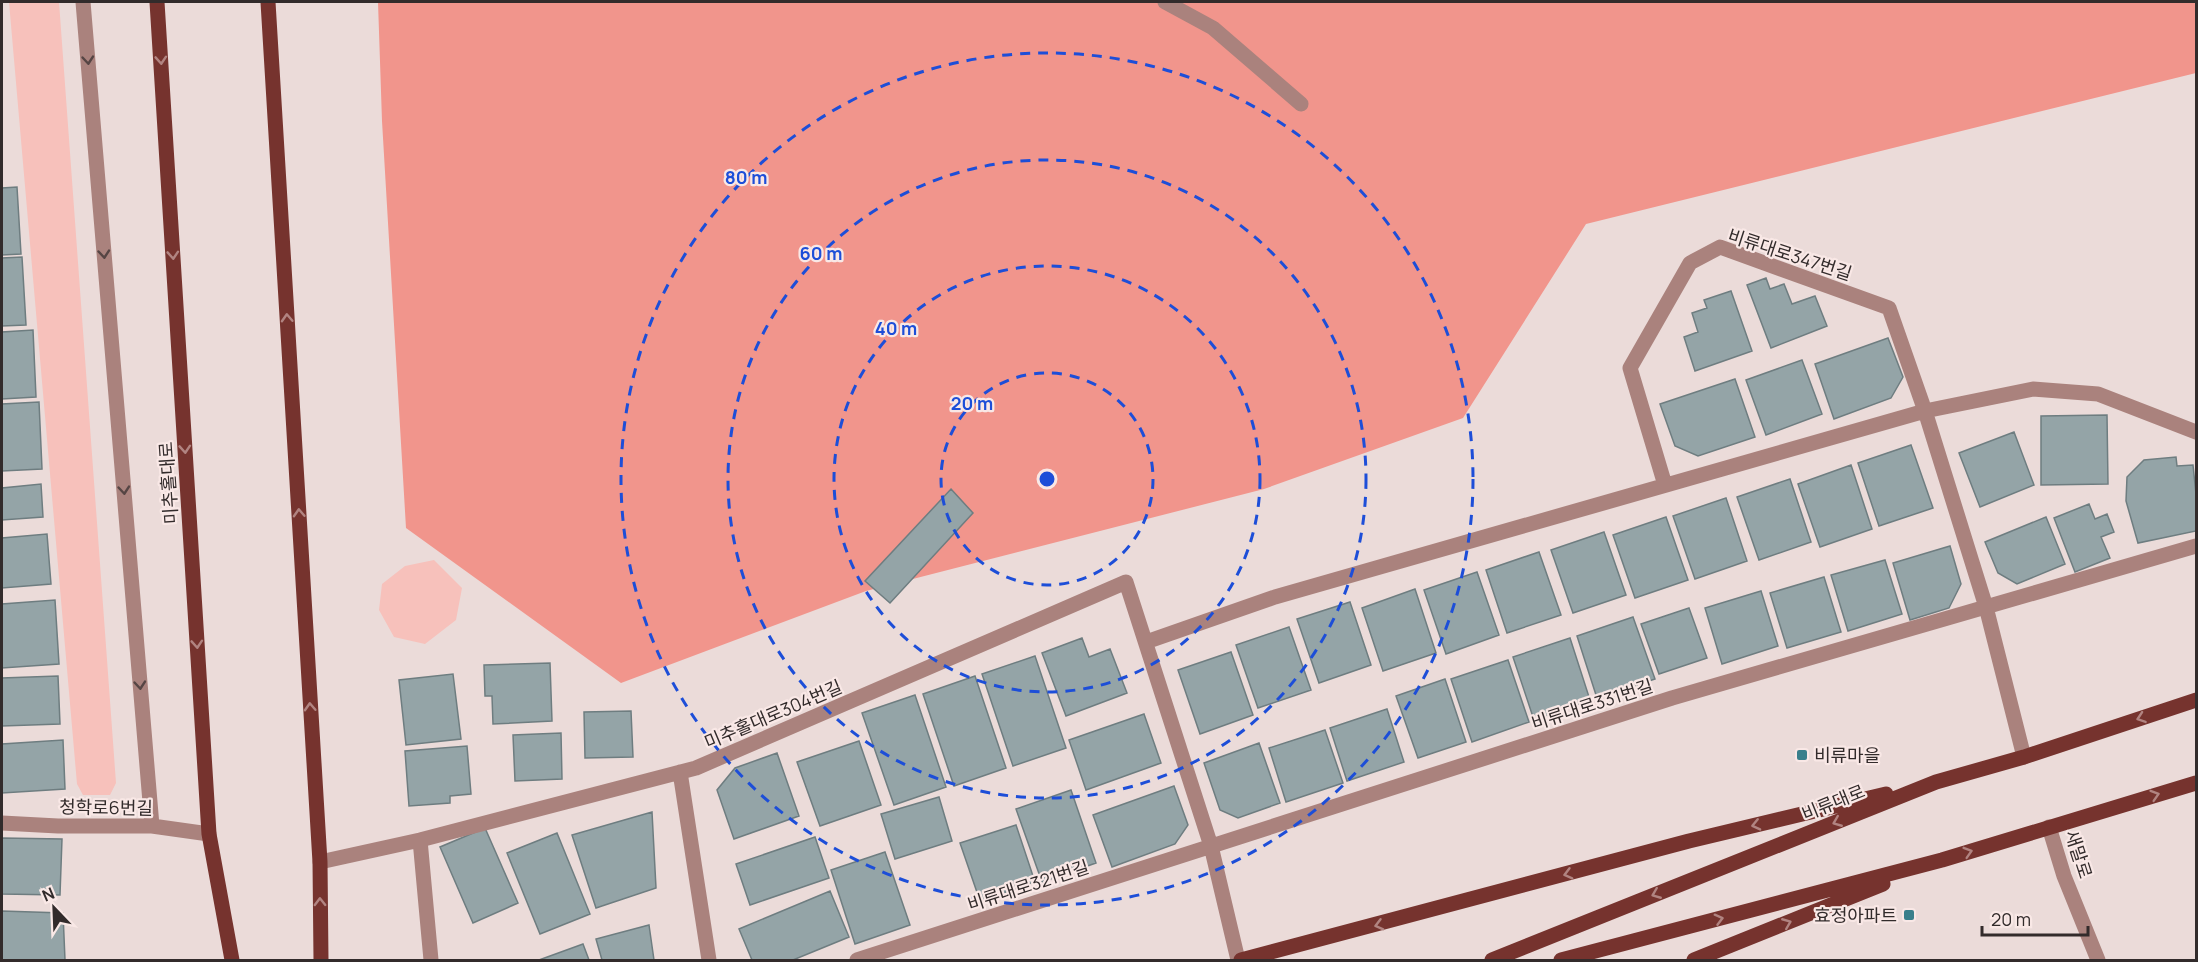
<svg xmlns="http://www.w3.org/2000/svg" width="2198" height="962" viewBox="0 0 2198 962" font-family="Manrope,'Noto Sans KR',sans-serif">
<style>
.green{fill:#f7c1bb}
.forest{fill:#f1958c}
.building{fill:#94a4a7;stroke:#6e7d80;stroke-width:1.5}
.lines{fill:none;stroke-linecap:round;stroke-linejoin:round}
.minor{stroke:#aa827d;stroke-width:15}
.major{stroke:#76332e;stroke-width:15}
.oneway{stroke:#564544}
.oneway2{stroke:#b18481}
.ring{fill:none;stroke:#1d4ed8;stroke-width:3;stroke-dasharray:10 8}
.poi-dot{fill:#397f8b;stroke:#f9e8e6;stroke-width:2}
.labels{text-anchor:middle;dominant-baseline:central;stroke-width:4.5;stroke-linejoin:round;paint-order:stroke}
.street-label{font-size:18px;fill:#322b2b;stroke:#f9e8e6}
.poi-label{font-size:18px;fill:#322b2b;stroke:#f9e8e6;text-anchor:start}
.centre{fill:#1d4ed8;stroke:#f9e8e6;stroke-width:3}
.ring-label{font-size:18px;text-anchor:middle;font-weight:bold;fill:#1d4ed8;stroke:#f9e8e6;stroke-width:4.5;stroke-linejoin:round;paint-order:stroke}
</style>
<rect width="100%" height="100%" fill="#ebdbd9"/>
<path class="green" d="M9,2H59L116,783L110,795H83L77,784Z
M434,560L462,588L456,620L425,644L394,637L379,610L382,584L405,566Z"/>
<path class="forest" d="M378,2H2196V73L1586,224L1463,418L1264,489L866,591L621,683L406,528L382,121Z"/>
<path class="building" d="M17,187L21,254L2,255V188Z
M22,257L26,325L2,326V258Z
M1766,278L1770,289L1784,284L1792,304L1815,296L1827,326L1771,348L1747,285Z
M1731,291L1752,351L1695,371L1684,337L1698,332L1692,313L1707,308L1704,300Z
M33,330L36,397L2,399V332Z
M1888,338L1903,377L1891,398L1834,419L1815,364Z
M1802,360L1822,414L1766,435L1746,380Z
M1735,379L1755,437L1698,456L1675,446L1660,404Z
M39,402L42,469L2,471V404Z
M2107,415L2108,484L2041,485V416Z
M2014,432L2034,485L1980,507L1959,453Z
M1911,445L1933,508L1879,526L1858,463Z
M2176,457L2177,466L2193,465L2196,494V531L2138,543L2126,501L2127,477L2144,460Z
M1851,465L1872,529L1820,547L1798,484Z
M1790,479L1811,542L1759,560L1737,497Z
M41,484L43,517L2,520V488Z
M951,489L973,513L890,603L865,581Z
M1726,498L1747,561L1695,579L1673,516Z
M2089,504L2095,519L2107,514L2114,532L2101,537L2110,558L2075,572L2054,518Z
M1666,517L1688,580L1635,598L1613,535Z
M2046,517L2065,564L2017,584L1998,573L1985,542Z
M1604,532L1626,595L1573,613L1551,550Z
M47,534L51,584L2,588V538Z
M1950,546L1961,584L1949,608L1910,620L1893,563Z
M1539,552L1561,615L1507,633L1486,570Z
M1885,560L1902,614L1848,631L1831,575Z
M1477,572L1499,635L1446,654L1424,590Z
M1824,577L1841,632L1787,648L1770,593Z
M1415,589L1436,653L1383,671L1362,608Z
M1761,591L1778,646L1722,664L1705,608Z
M55,600L59,664L2,668V604Z
M1350,602L1371,665L1319,683L1297,619Z
M1689,608L1707,658L1659,674L1641,624Z
M1633,617L1655,679L1597,698L1577,636Z
M1289,627L1311,690L1258,708L1236,645Z
M1082,638L1089,657L1110,649L1127,693L1066,716L1042,653Z
M1570,638L1590,700L1534,720L1513,657Z
M1231,652L1253,715L1200,734L1178,670Z
M1035,656L1066,748L1013,766L982,674Z
M1508,660L1529,722L1472,742L1451,679Z
M550,663L552,721L493,724L492,696H485L484,665Z
M453,674L461,739L406,745L399,680Z
M58,676L60,724L2,726V678Z
M975,676L1006,768L954,786L923,694Z
M1445,679L1466,742L1418,758L1396,696Z
M915,695L946,787L894,805L862,713Z
M1387,709L1404,762L1347,781L1330,728Z
M631,711L633,757L585,758L584,712Z
M1144,714L1161,763L1086,790L1069,740Z
M1325,730L1343,783L1286,802L1269,748Z
M561,733L562,779L515,781L513,735Z
M63,740L65,789L2,793V744Z
M859,741L881,805L820,826L797,762Z
M1259,743L1280,803L1238,818L1220,810L1204,763Z
M467,746L471,794L450,796V803L409,806L405,751Z
M777,753L799,816L734,839L717,790L735,768Z
M1174,786L1188,825L1175,844L1112,867L1093,815Z
M1071,790L1096,863L1042,882L1016,809Z
M939,797L952,841L895,859L881,814Z
M652,812L656,888L596,908L572,835Z
M1016,825L1035,882L980,901L960,843Z
M485,828L518,903L473,923L440,847Z
M557,833L590,914L540,934L507,853Z
M815,837L829,878L750,905L736,864Z
M2,838L62,839L60,895L2,894Z
M885,852L910,925L855,944L831,870Z
M830,891L849,937L793,960H752L739,929Z
M2,911L63,913L65,960H2Z
M649,925L654,960H602L596,939Z
M583,944L589,960H539Z"/>
<g class="lines">
<path class="minor" d="M83,2L152,826
M1165,2L1213,28L1301,104
M1665,485L1630,368L1690,263L1720,247L1889,308L1925,411L1986,607L2024,757
M1146,642L1275,597L1925,411L2033,389L2098,394L2196,432
M680,772L709,960
M2,823L58,826H152L209,834
M2049,827L2064,876L2098,960
M420,840L431,960
M320,862L420,840L696,768L1126,582L1211,846L1238,960
M857,960L1672,698L2196,546"/>
<path class="major" d="M157,2L209,834L232,960
M268,2L320,862L321,960
M1241,960L1689,841L1886,794
M1492,960L1936,782L2024,757L2196,700
M1561,960L1942,860L2196,783
M1694,960L1883,884"/>
</g>
<defs><path id="oneway-chevron" d="M-2-3.5L2.5 0L-2 3.5" fill="none" stroke-width="1.6" stroke-linecap="round" stroke-linejoin="round" transform="scale(1.5)"/></defs>
<g class="oneway">
<use href="#oneway-chevron" transform="translate(88 60) rotate(85)"/>
<use href="#oneway-chevron" transform="translate(104 254) rotate(85)"/>
<use href="#oneway-chevron" transform="translate(124 490) rotate(85)"/>
<use href="#oneway-chevron" transform="translate(140 685) rotate(85)"/>
</g>
<g class="oneway2">
<use href="#oneway-chevron" transform="translate(161 60) rotate(86)"/>
<use href="#oneway-chevron" transform="translate(173 255) rotate(86)"/>
<use href="#oneway-chevron" transform="translate(287 318) rotate(-93)"/>
<use href="#oneway-chevron" transform="translate(185 449) rotate(86)"/>
<use href="#oneway-chevron" transform="translate(299 513) rotate(-93)"/>
<use href="#oneway-chevron" transform="translate(197 644) rotate(86)"/>
<use href="#oneway-chevron" transform="translate(310 707) rotate(-93)"/>
<use href="#oneway-chevron" transform="translate(2141 718) rotate(161)"/>
<use href="#oneway-chevron" transform="translate(2155 795) rotate(-17)"/>
<use href="#oneway-chevron" transform="translate(1837 822) rotate(158)"/>
<use href="#oneway-chevron" transform="translate(1756 825) rotate(167)"/>
<use href="#oneway-chevron" transform="translate(1968 852) rotate(-17)"/>
<use href="#oneway-chevron" transform="translate(1568 874) rotate(165)"/>
<use href="#oneway-chevron" transform="translate(1656 894) rotate(158)"/>
<use href="#oneway-chevron" transform="translate(320 902) rotate(-91)"/>
<use href="#oneway-chevron" transform="translate(1719 919) rotate(-15)"/>
<use href="#oneway-chevron" transform="translate(1787 923) rotate(-22)"/>
<use href="#oneway-chevron" transform="translate(1379 925) rotate(165)"/>
</g>
<g class="ring">
<circle cx="1047" cy="479" r="106"/>
<circle cx="1047" cy="479" r="213"/>
<circle cx="1047" cy="479" r="319"/>
<circle cx="1047" cy="479" r="426"/>
</g>
<g class="poi-dot">
<rect x="1796" y="749" width="12" height="12" rx="3"/>
<rect x="1903" y="909" width="12" height="12" rx="3"/>
</g>
<g class="labels">
<g class="street-label">
<text transform="translate(1790 254) rotate(18)">비류대로347번길</text>
<text transform="translate(168 483) rotate(-94)">미추홀대로</text>
<text transform="translate(1592 704) rotate(-18)">비류대로331번길</text>
<text transform="translate(773 714) rotate(-23)">미추홀대로304번길</text>
<text transform="translate(1833 802) rotate(-22)">비류대로</text>
<text transform="translate(106 807) rotate(1)">청학로6번길</text>
<text transform="translate(2079 854) rotate(72)">새말로</text>
<text transform="translate(1028 885) rotate(-18)">비류대로321번길</text>
</g>
<g class="poi-label">
<text x="1814" y="755">비류마을</text>
<text x="1897" y="915" text-anchor="end">효정아파트</text>
</g>
</g>
<circle cx="1047" cy="479" r="9" class="centre"/>
<g class="ring-label">
<text x="746" y="184">80 m</text>
<text x="821" y="260">60 m</text>
<text x="896" y="335">40 m</text>
<text x="972" y="410">20 m</text>
</g>
<rect width="2198" height="962" fill="none" stroke="#322b2b" stroke-width="6"/>
<g transform="translate(54 908) rotate(337)" stroke="#f9e8e6" stroke-width="4.5" paint-order="stroke">
<path d="M0-4.5L10 22L0 15L-10 22Z" fill="#322b2b"/>
<text y="-9" font-size="16" font-weight="bold" text-anchor="middle" fill="#322b2b">N</text>
</g>
<path d="M1982 926v9h106v-9" fill="none" stroke="#322b2b" stroke-width="3"/>
<text x="1991" y="926" font-size="18" fill="#322b2b" stroke="#f9e8e6" stroke-width="4.5" paint-order="stroke">20 m</text>
</svg>
